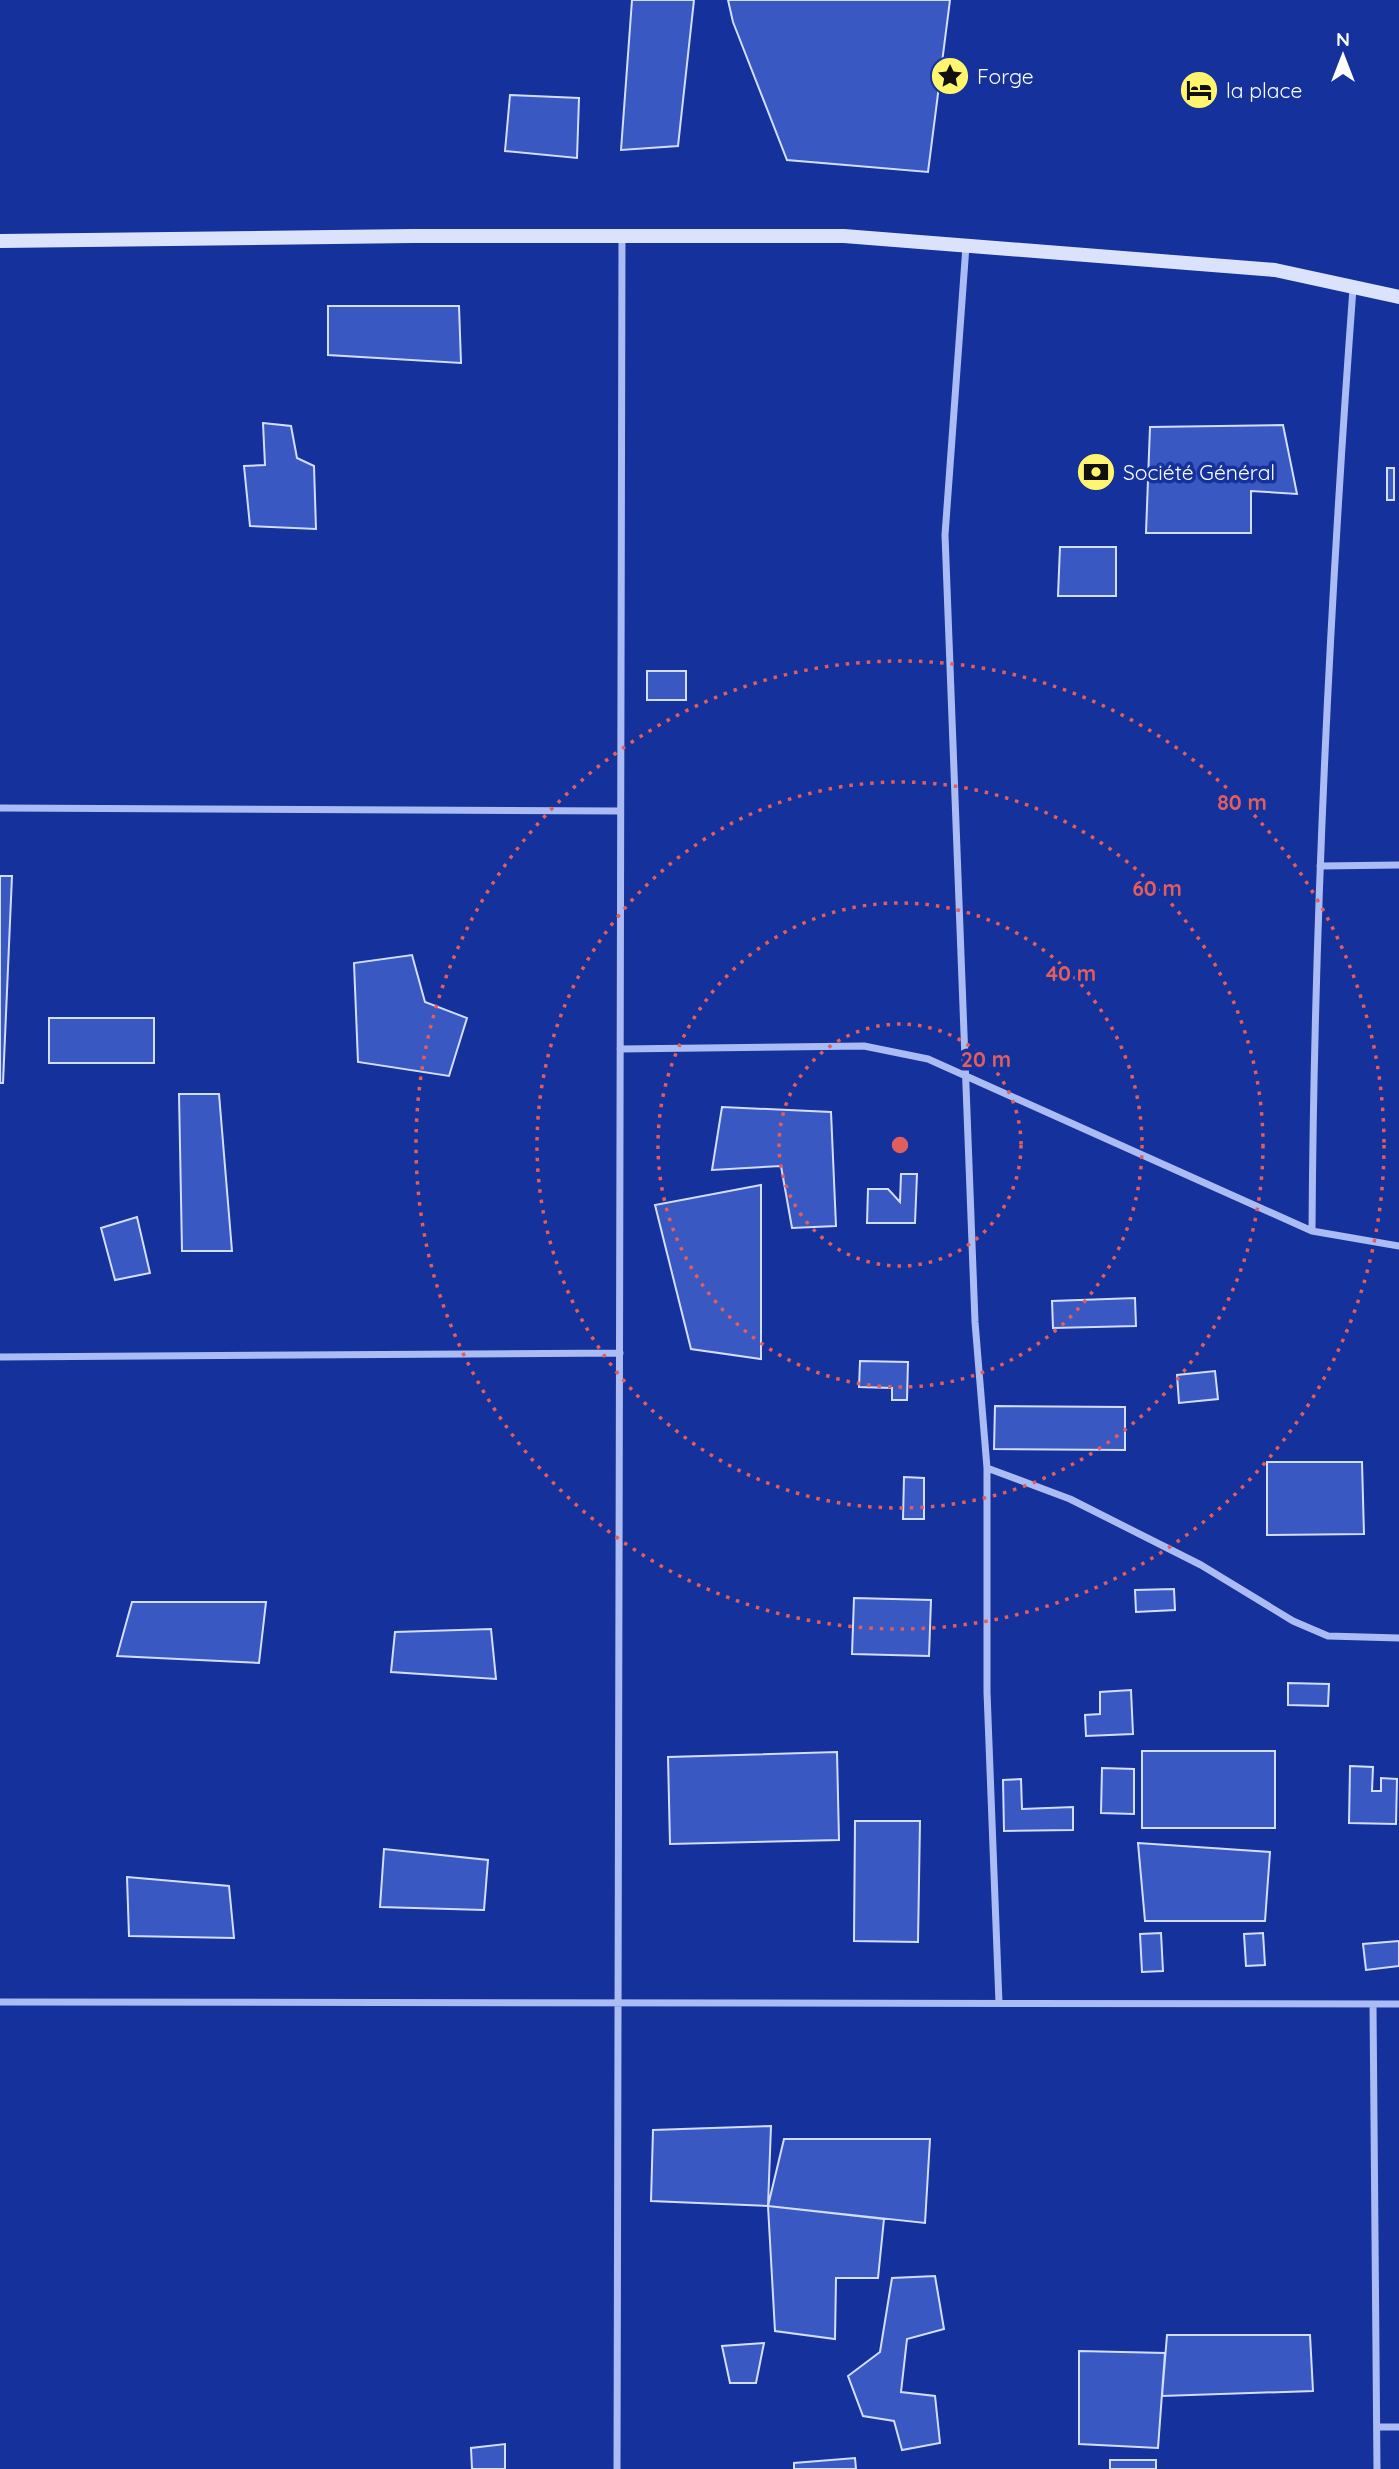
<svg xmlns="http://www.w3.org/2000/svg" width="1399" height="2469" viewBox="0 0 1399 2469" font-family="Quicksand,sans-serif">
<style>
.building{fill:#3a58c1;stroke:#d3ddfd;stroke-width:2}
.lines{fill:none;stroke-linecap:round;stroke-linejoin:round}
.street{stroke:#abbbf3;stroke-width:7}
.secondary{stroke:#dbe2fc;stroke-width:14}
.ring{fill:none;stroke:#e05e5e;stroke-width:3.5;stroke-dasharray:3.5 7}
.labels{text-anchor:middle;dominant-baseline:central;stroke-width:7;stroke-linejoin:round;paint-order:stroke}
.poi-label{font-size:21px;fill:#fff;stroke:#15319c;text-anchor:start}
.centre{fill:#e05e5e;stroke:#15319c;stroke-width:3.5}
.ring-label{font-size:21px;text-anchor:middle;font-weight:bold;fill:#e05e5e;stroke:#15319c;stroke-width:7;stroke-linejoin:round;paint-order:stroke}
</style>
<rect width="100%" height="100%" fill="#15319c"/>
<path class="building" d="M632,0H694L678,146L621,150Z
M728,0H950L928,172L787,160L733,22Z
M510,95L579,98L577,158L505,151Z
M328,306H459L461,363L328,355Z
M263,423L291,426L297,458L314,466L316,529L250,526L244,466L265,465Z
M1283,425L1297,494L1251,491V533H1146L1150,427Z
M1387,468H1394V500H1387Z
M1060,547H1116V596H1058Z
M647,671H686V700H647Z
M0,876H12L3,1083H0Z
M412,955L425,1002L467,1018L449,1076L358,1062L354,963Z
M49,1018H154V1063H49Z
M179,1094H219L232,1251H182Z
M722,1107L831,1112L836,1226L792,1228L781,1166L712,1170Z
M901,1174H917L915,1223H867L868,1189H888L900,1202Z
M761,1185V1359L691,1349L655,1205Z
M137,1217L150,1273L115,1280L101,1228Z
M1135,1298L1136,1326L1053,1328L1052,1301Z
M860,1361L908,1362L907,1400H892V1388L859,1387Z
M1215,1371L1218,1399L1179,1403L1177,1375Z
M995,1406L1125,1407V1450L994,1449Z
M1267,1462H1362L1364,1534L1267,1535Z
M904,1477L924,1478V1519H903Z
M1174,1589L1175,1610L1136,1612L1135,1590Z
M854,1598L931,1600L929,1656L852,1654Z
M132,1602H266L259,1663L117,1656Z
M491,1629L496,1679L391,1672L395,1632Z
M1288,1683L1329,1684L1328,1706L1288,1705Z
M1131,1690L1133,1734L1086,1736L1085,1715L1100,1714V1692Z
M1142,1751H1275V1828H1142Z
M837,1752L839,1840L670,1844L668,1757Z
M1350,1766L1373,1767L1372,1791H1381V1778L1397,1779L1396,1824L1349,1823Z
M1102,1768L1134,1769V1814L1101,1813Z
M1021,1779L1022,1809L1073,1807V1830L1004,1831L1003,1780Z
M855,1821H920L918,1942L854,1941Z
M1138,1843L1270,1852L1265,1921H1145Z
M384,1849L488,1860L484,1910L380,1907Z
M127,1877L229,1886L234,1938L129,1936Z
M1161,1933L1163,1971L1142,1972L1140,1934Z
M1263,1933L1265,1965L1246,1966L1244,1934Z
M1399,1941V1966L1366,1970L1363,1944Z
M771,2126L768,2206L651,2201L653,2130Z
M784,2139H930L925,2223L768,2206Z
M768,2206L884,2219L878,2278H836L835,2339L775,2331Z
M935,2276L944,2329L907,2339L901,2392L935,2396L940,2443L902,2450L894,2421L863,2416L848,2376L880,2352L892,2278Z
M1167,2335H1310L1313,2391L1162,2396Z
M764,2343L756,2383H730L722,2346Z
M1079,2351L1165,2353L1158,2448L1079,2444Z
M505,2444V2469H472L471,2448Z
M855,2458L856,2469H794V2463Z
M1110,2460H1156V2469H1110Z"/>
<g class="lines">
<path class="street" d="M966,246L945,535L975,1322L987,1468V1692L999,2003
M0,808L620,811
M1320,866L1399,865
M620,1049L864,1046L928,1059L1312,1231L1399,1246
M1312,1231C1314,916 1330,602 1353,288
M0,1357L620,1353
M987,1468L1070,1499L1201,1565L1293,1621L1328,1636L1399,1638
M0,2002L1399,2004
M1373,2004L1377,2469
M1377,2427H1399
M617,2469L622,236"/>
<path class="secondary" d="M0,241L413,236H844L1275,270L1399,297"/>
</g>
<g class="ring">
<circle cx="900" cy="1145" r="121"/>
<circle cx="900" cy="1145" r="242"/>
<circle cx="900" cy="1145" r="363"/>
<circle cx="900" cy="1145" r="484"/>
</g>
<defs>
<g id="sight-disc" transform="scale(2.0125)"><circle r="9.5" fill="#fff66d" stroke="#15319c"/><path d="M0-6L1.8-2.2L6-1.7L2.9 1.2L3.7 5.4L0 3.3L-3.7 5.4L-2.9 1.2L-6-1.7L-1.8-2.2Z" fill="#111"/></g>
<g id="hotel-disc" transform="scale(2.0125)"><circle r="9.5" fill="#fff66d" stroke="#15319c"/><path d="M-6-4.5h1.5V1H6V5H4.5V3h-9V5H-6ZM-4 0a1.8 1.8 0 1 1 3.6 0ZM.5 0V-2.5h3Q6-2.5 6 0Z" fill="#111"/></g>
<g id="bank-disc" transform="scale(2.0125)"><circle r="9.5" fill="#fff66d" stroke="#15319c"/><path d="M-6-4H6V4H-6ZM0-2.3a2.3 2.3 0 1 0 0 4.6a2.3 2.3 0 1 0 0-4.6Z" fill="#111"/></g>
</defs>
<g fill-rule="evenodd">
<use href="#sight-disc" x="950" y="76"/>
<use href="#hotel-disc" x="1199" y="90"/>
<use href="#bank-disc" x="1096" y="472"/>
</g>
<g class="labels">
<g class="poi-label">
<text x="977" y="76">Forge</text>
<text x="1226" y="90">la place</text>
<text x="1123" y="472">Société Général</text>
</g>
</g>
<circle cx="900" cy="1145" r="10" class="centre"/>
<g class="ring-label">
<text x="1242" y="810">80 m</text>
<text x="1157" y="896">60 m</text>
<text x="1071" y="981">40 m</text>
<text x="986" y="1067">20 m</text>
</g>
<g transform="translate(1343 56)" stroke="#15319c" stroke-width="5" paint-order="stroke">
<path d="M0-5L12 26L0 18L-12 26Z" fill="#ffffff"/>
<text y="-10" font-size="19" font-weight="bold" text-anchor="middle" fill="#ffffff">N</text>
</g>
</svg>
